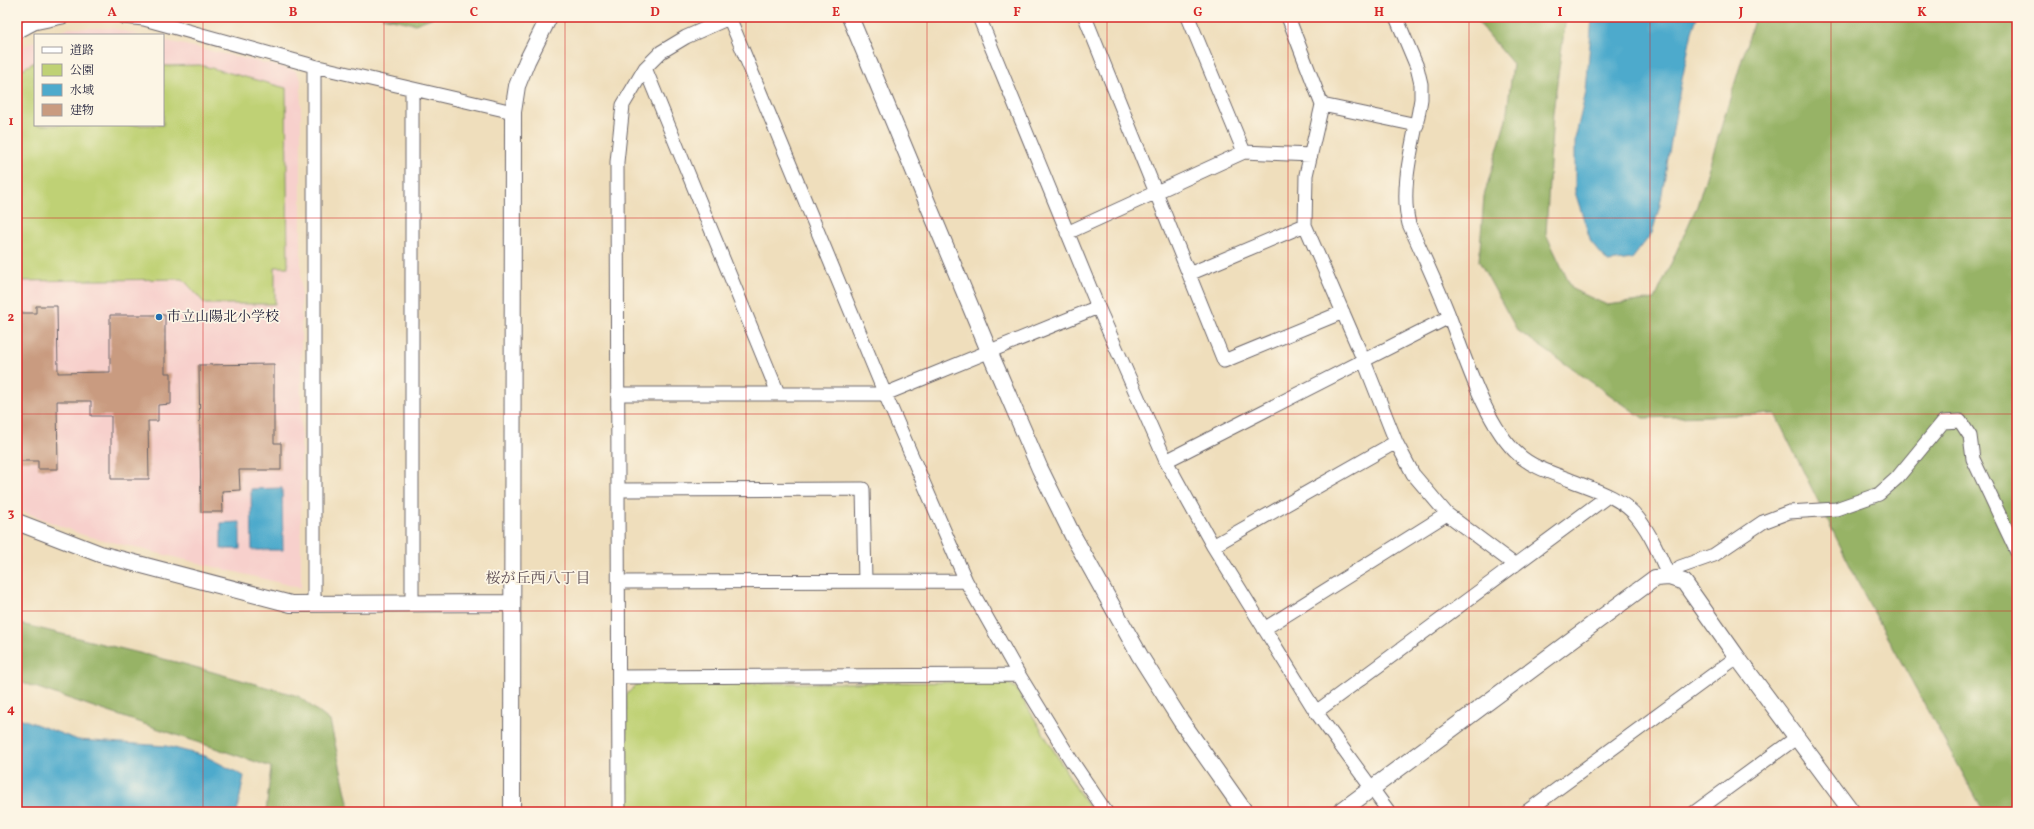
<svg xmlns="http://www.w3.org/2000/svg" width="2034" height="829" viewBox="0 0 2034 829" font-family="Vollkorn,'Noto Serif JP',serif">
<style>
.built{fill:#f7d0cc}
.green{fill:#bfd174;stroke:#707a58}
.forest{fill:#97b366;stroke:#5c6a50}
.water{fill:#4eaacc;stroke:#386684}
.building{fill:#c99b80}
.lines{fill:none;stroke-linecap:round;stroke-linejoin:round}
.minor-casing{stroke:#6a6468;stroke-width:15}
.tertiary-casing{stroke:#6a6468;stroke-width:18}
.minor{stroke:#fff;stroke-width:13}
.tertiary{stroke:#fff;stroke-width:16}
.grid{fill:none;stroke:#d62828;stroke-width:1;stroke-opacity:0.55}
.poi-dot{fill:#1f6fb2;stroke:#fcf5e5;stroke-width:1.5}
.labels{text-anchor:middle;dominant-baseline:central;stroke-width:3.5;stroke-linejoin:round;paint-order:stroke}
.poi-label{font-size:14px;fill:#22223b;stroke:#fcf5e5;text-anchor:start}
.neighbourhood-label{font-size:15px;fill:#5c4c53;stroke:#fcf5e5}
.neatline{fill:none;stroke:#d62828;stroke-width:1.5}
.grid-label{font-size:13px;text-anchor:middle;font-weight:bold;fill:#d62828}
</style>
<rect width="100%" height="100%" fill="#fcf5e5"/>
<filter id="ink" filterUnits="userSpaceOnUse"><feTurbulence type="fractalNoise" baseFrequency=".025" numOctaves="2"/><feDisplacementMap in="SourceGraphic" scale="8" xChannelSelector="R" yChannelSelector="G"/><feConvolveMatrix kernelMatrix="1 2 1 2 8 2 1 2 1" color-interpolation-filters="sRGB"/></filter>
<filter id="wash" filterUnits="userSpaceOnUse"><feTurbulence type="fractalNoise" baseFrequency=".012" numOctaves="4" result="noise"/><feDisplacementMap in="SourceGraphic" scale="16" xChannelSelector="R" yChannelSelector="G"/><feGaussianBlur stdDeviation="0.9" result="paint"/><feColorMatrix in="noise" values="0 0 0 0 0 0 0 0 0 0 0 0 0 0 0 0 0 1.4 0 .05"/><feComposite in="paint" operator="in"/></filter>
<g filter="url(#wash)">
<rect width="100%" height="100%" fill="#efdebc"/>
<path class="built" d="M69,28H112L141,35H51Z
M163,40L295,70L301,79V588L83,535L17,509V49L35,41V125H163Z"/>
<path class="green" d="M35,62V125H163V66L200,65L286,88L288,267H275V304H205L183,279L17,281V72Z
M1005,682L1016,688L1078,791L1093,812H627L626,695L637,684Z"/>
<path class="forest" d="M382,17H434L415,24Z
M1474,17H1566L1553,112L1546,234L1572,289L1607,305L1655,299L1697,206L1755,17H2017V812H1984L1867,600L1775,414L1643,418L1517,330L1479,261L1484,196L1506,120L1513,64Z
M17,623L184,664L298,696L330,721L349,807L347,812H266L271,767L17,681Z"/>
<path class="water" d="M1592,17H1697L1692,32L1680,89L1660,205L1652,233L1632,259L1608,262L1591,242L1575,192V139L1586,92Z
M282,488L283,550H252L251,489Z
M240,522V549H221V523Z
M17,717L78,740L166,746L205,756L244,776L237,812H17Z"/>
<g id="blocks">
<path class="building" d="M36,306H57L58,373L110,372V315H165V373H171V404L158,405V421H148L149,479H111V416H91V401H57L58,469H38V461H18L17,313H36Z
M274,364V443H281V470H239L240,490L222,491L223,512H201L199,365Z"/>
</g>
</g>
<g filter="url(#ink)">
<use href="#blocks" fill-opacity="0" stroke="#6a6468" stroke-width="1"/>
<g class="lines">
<g class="minor-casing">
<path id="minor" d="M123,17L144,19L314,66L513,112
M729,17L885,394L966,581L1019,675L1071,760L1106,812
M979,17L1098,307L1166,461L1213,546L1316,712L1389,812
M1085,17L1224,361L1343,312
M1188,17L1244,152
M1288,17L1322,105L1306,175L1305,225L1364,361L1396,442L1413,474L1447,514L1515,565
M1396,17L1417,67L1421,84V99C1415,138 1399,186 1409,224C1423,255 1438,287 1450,318C1465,358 1487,428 1519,455C1531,466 1549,472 1565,478C1589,488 1621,496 1638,518C1652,536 1660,556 1669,577L1680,567L1714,555L1763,522L1789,512L1836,509L1879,494L1897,478L1943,422L1960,421L1970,436L1973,459L2017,552
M17,32L34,23L63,17
M645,68L778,393
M1322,105L1417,125
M1067,233L1244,152L1311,155
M1189,274L1305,225
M618,394H885L1098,307
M1166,461L1449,317
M618,490L863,489L865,581
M1213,546L1396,442
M620,582L966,581
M412,603V89
M314,604V66
M1264,629L1447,514
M619,677L1019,675
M1316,712L1608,496
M619,812L617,162L623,105L645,68L661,52L686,37L729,18
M1526,812L1737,657
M1695,812L1796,738"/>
</g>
<g class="tertiary-casing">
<path id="tertiary" d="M850,17L989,351L1040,469L1072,534L1140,656L1181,721L1245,812
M17,522L100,554L291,604L512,603
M512,812L513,112L517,86L527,61L549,17
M1340,812L1655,578L1669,577L1684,582L1737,657L1852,812"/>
</g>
<use href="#minor" class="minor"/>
<use href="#tertiary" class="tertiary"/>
</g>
</g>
<path class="grid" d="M203,17V812M384,17V812M565,17V812M746,17V812M927,17V812M1107,17V812M1288,17V812M1469,17V812M1650,17V812M1831,17V812M17,218H2017M17,414H2017M17,611H2017"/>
<circle class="poi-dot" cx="159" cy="317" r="4"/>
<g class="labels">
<g class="poi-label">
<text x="167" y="317">市立山陽北小学校</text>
</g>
<g class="neighbourhood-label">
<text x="538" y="579">桜が丘西八丁目</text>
</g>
</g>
<rect width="2034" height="829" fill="none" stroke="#fcf5e5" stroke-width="44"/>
<rect x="34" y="34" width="130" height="92" fill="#fcf5e5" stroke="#a5a1a1"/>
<rect x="42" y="47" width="20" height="6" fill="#ffffff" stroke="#a5a1a1"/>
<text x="70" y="54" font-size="12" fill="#22223b">道路</text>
<rect x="42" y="64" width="20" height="12" fill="#bfd174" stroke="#a5a1a1"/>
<text x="70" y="74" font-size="12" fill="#22223b">公園</text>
<rect x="42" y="84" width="20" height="12" fill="#4eaacc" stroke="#a5a1a1"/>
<text x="70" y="94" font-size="12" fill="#22223b">水域</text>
<rect x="42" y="104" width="20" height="12" fill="#c99b80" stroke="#a5a1a1"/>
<text x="70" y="114" font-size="12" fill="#22223b">建物</text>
<rect x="22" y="22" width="1990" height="785" class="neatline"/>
<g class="grid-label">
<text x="112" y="16">A</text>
<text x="293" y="16">B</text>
<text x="474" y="16">C</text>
<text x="655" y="16">D</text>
<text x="836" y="16">E</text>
<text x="1017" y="16">F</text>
<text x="1198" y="16">G</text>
<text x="1379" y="16">H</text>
<text x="1560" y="16">I</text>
<text x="1741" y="16">J</text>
<text x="1922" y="16">K</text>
<text x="11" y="125">1</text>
<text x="11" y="321">2</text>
<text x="11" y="517">3</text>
<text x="11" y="713">4</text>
</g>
</svg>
